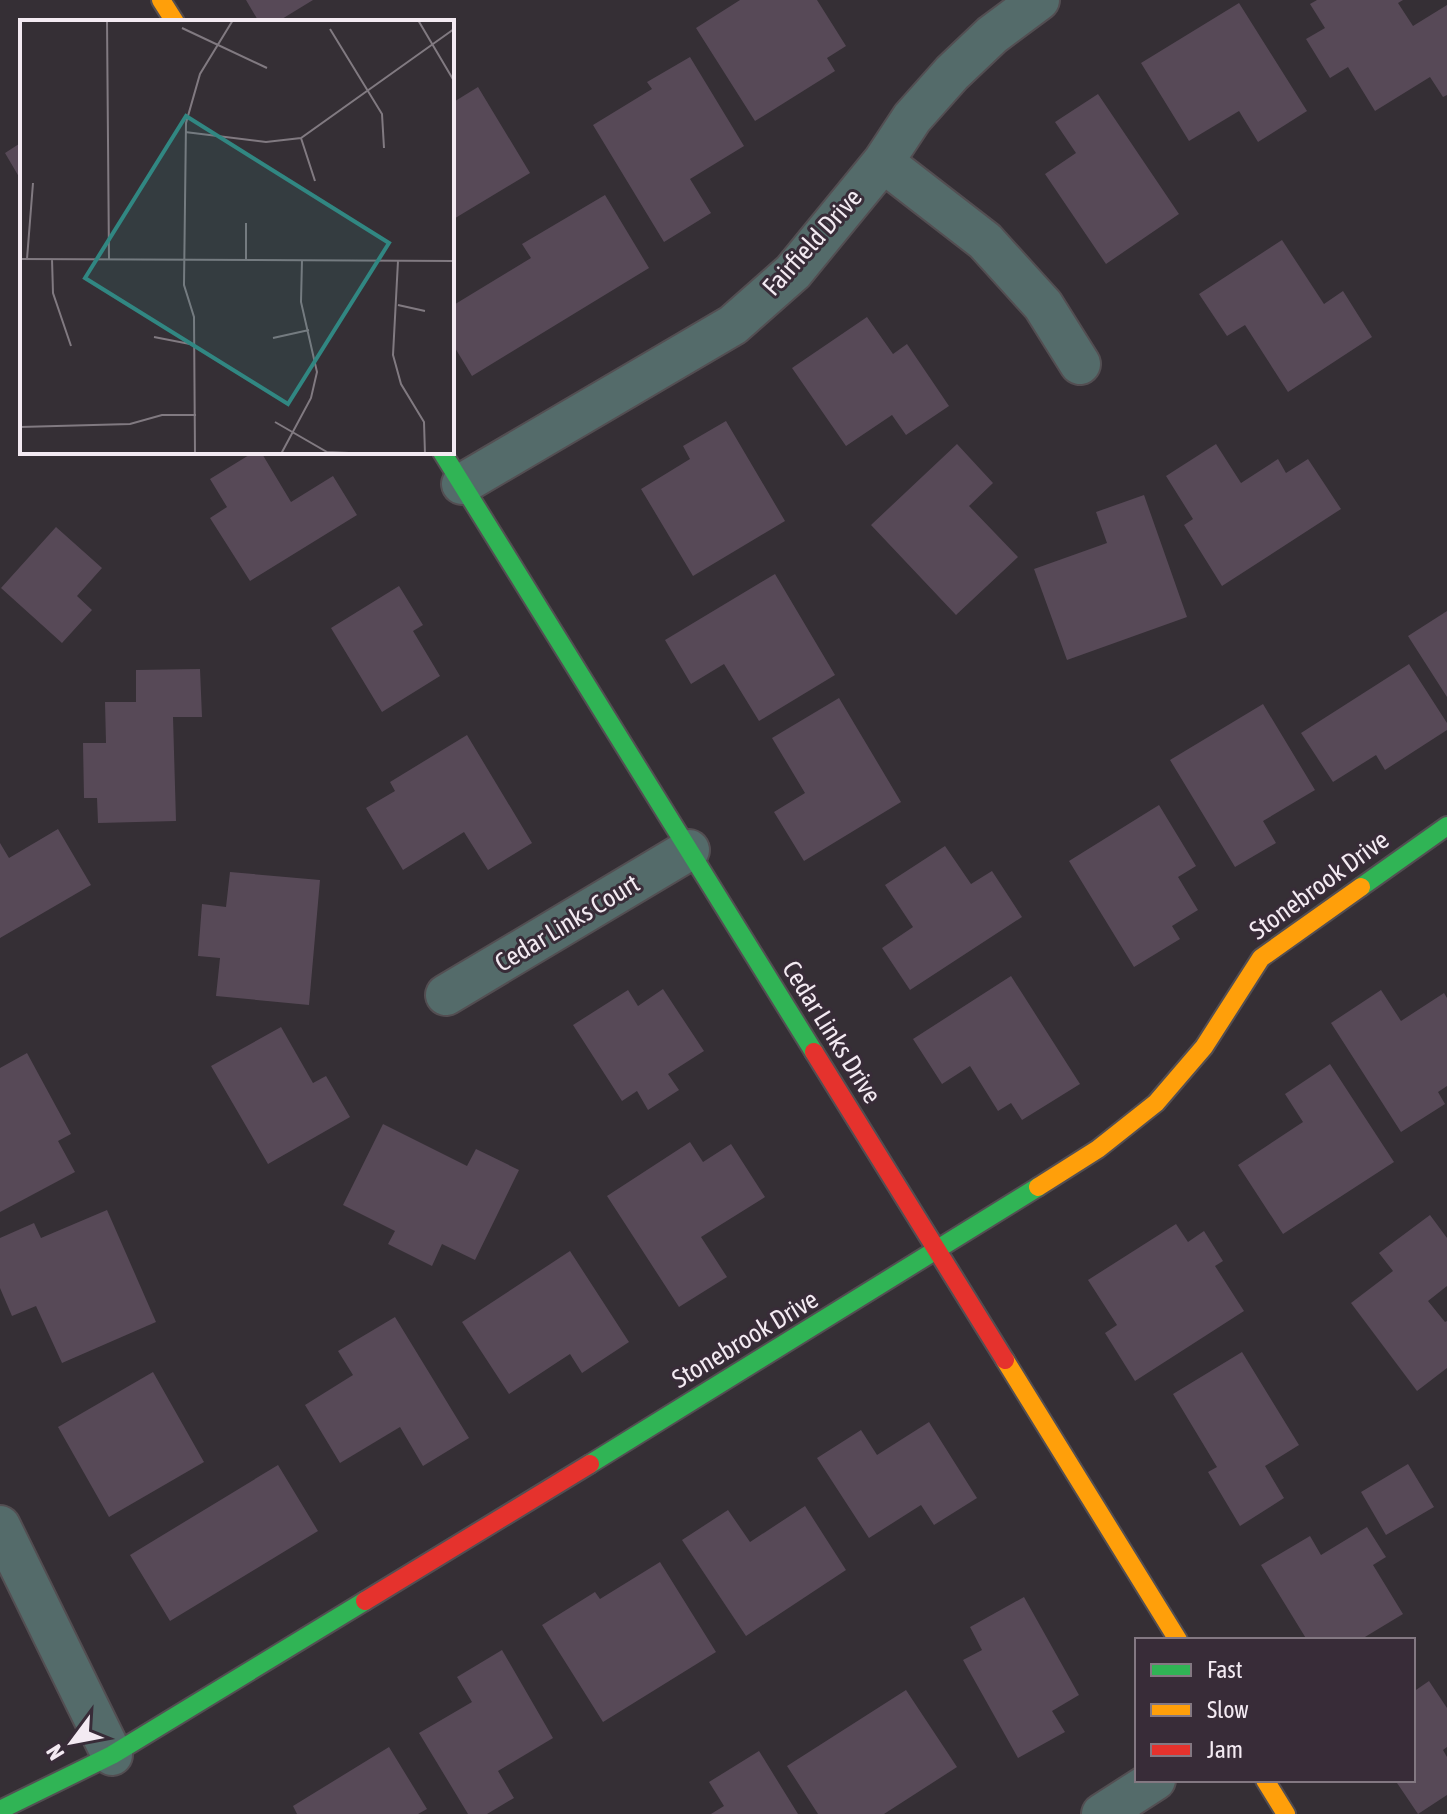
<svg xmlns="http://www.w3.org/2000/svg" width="1447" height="1814" viewBox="0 0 1447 1814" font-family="'Asap Condensed',sans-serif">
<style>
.building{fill:#574957}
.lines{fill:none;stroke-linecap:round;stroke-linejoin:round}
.street-casing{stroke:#534e52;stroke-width:44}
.fast-casing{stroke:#534e52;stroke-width:22}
.slow-casing{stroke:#534e52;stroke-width:22}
.jam-casing{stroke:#534e52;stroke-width:22}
.street{stroke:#546b6a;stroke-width:40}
.fast{stroke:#30b455;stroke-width:18}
.slow{stroke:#ff9f0a;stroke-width:18}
.jam{stroke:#e5322d;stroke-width:18}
.labels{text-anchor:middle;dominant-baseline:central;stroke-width:6;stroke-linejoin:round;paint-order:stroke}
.street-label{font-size:26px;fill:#f3eaf2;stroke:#382c38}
.inset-road{fill:none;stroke:#817a81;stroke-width:2}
.view{fill:#318782;fill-opacity:0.15;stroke:#318782;stroke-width:4}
.inset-edge{fill:none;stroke:#f3eaf2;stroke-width:4}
</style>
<rect width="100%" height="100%" fill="#352f35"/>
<path class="building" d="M246,0H313L277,22H259Z
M740,0H817L846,46L827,58L835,71L755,121L696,28Z
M1317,0H1403L1398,3L1413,26L1447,5V95L1443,97L1430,77L1375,111L1348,67L1330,78L1306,39L1325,28L1310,4Z
M1239,3L1307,111L1258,142L1239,111L1189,141L1141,63Z
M690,57L744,146L690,179L711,213L664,242L593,125L652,89L647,82Z
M478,87L530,173L452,220V103Z
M1098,94L1179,214L1106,264L1045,174L1076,153L1055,122Z
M22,142V182L5,153Z
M605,195L649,268L472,376L452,343V306L531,258L522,244Z
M1282,240L1324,304L1343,291L1372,337L1288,392L1245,325L1227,336L1199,294Z
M867,317L893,354L907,344L949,406L906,435L892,415L846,446L792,368Z
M726,421L785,521L693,576L641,489L690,459L683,446Z
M957,444L993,483L969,506L1018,557L956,615L871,525Z
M1216,444L1241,483L1278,459L1286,473L1308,459L1341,509L1222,586L1184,525L1193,519L1166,476Z
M254,452H261L291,502L333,476L357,515L250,581L210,518L227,507L210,479Z
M1144,495L1187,617L1067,660L1034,569L1107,543L1096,512Z
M56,527L102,568L77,596L92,610L62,643L1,588Z
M775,574L835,675L759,721L724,664L691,684L665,640Z
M399,586L423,625L413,631L440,676L382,712L331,628Z
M1447,611V697L1408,636Z
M1409,664L1447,723V730L1385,770L1376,755L1333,782L1301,733Z
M200,669L202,717H173L176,821L98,823L97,798H84L83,743H106L105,702H136V670Z
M839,698L901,802L804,861L774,812L805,793L772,738Z
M1263,704L1315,790L1263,821L1276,843L1235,867L1170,760Z
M467,735L532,843L488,870L464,832L403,870L366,808L395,791L390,782Z
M1159,805L1196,866L1178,877L1198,910L1172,926L1180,939L1134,967L1069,861Z
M58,829L91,885L0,938V843L9,858Z
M945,846L971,884L992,871L1022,917L910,990L882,948L913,927L885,885Z
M230,872L320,880L309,1005L216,996L220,958L198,956L202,904L226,907Z
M1011,976L1080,1084L1022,1120L1011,1103L998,1111L970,1066L942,1084L913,1039Z
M663,989L704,1051L668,1074L679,1090L648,1110L637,1091L622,1101L573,1025L628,990L638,1006Z
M1381,990L1401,1021L1444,993L1447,998V1086L1438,1092L1445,1104L1401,1132L1331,1023Z
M281,1027L313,1083L326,1076L350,1117L268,1164L211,1066Z
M27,1053L71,1134L58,1141L75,1172L0,1212V1068Z
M1330,1064L1394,1162L1283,1234L1238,1165L1303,1122L1285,1094Z
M383,1124L467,1166L476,1149L519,1170L475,1260L442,1244L432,1266L388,1244L395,1231L343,1205Z
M690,1142L703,1162L731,1144L765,1197L701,1237L727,1277L679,1307L607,1196Z
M107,1210L156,1322L62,1363L36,1306L12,1316L0,1288V1238L34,1223L41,1238Z
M1430,1215L1447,1238V1286L1428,1301L1445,1322L1447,1321V1368L1417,1391L1351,1303L1393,1271L1379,1253Z
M1176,1224L1188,1242L1204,1231L1223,1261L1215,1266L1244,1311L1135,1381L1105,1333L1117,1325L1088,1280Z
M570,1251L629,1342L582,1373L570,1354L509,1394L462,1322Z
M395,1317L469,1438L423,1466L400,1427L340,1463L305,1405L353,1375L338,1351Z
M1242,1352L1299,1445L1265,1466L1284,1498L1240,1526L1208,1472L1217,1467L1173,1394Z
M153,1372L204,1462L109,1517L58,1427Z
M929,1422L977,1498L934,1525L921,1505L869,1538L817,1458L861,1430L877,1455Z
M1408,1464L1434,1507L1386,1535L1361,1492Z
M278,1465L318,1531L170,1621L130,1555Z
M805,1506L846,1570L746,1636L682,1540L728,1510L750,1542Z
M1367,1527L1386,1557L1373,1565L1403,1614L1360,1640H1307L1261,1565L1310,1536L1321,1555Z
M660,1562L716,1652L603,1722L542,1625L595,1592L600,1599Z
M1024,1597L1079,1695L1052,1711L1065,1732L1018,1758L963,1660L982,1650L970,1627Z
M502,1650L553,1738L498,1771L514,1798L487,1814H468L419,1733L472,1702L457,1677Z
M1429,1681L1447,1708V1747L1443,1750L1447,1757V1795L1418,1814L1395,1780H1413V1692Z
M906,1690L957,1767L884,1814H818L787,1766Z
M389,1747L427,1809L418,1814H297L293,1806Z
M759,1751L798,1814H711L724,1806L709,1782Z"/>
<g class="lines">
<g class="street-casing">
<path id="street" d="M883,162L985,241L1043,305L1080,364
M462,484L733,325L793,272L883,162L912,118L952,73L992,35L1039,0
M446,995L689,850
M0,1526L112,1755
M1102,1814L1155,1780"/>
</g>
<g class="fast-casing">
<path id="fast" d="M442,452L814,1052
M1361,887L1447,826
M590,1464L1038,1187
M0,1810L112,1755L365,1601"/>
</g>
<g class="slow-casing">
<path id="slow" d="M161,0L175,22
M1038,1187L1098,1149L1156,1103L1204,1047L1261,958L1361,887
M1005,1360L1178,1640
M1265,1780L1286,1814"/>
</g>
<g class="jam-casing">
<path id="jam" d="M814,1052L1005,1360
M365,1601L590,1464"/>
</g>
<use href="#street" class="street"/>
<use href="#fast" class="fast"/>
<use href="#slow" class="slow"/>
<use href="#jam" class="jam"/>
</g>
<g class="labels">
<g class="street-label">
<text transform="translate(812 242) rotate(-48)">Fairfield Drive</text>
<text transform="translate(1319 885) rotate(-36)">Stonebrook Drive</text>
<text transform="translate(567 923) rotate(-31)">Cedar Links Court</text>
<text transform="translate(832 1032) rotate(58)">Cedar Links Drive</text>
<text transform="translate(745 1339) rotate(-31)">Stonebrook Drive</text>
</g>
</g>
<g transform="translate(20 20)">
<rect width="434" height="434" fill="#352f35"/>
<path class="inset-road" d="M87,0L89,240M398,0L434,61M162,8L247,48M310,9L362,94L364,128M165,112L246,122L281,118L434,9M281,118L295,161M0,239L434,241M7,239L13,163M32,239L33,273L51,326M226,240V203M378,241L373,335L381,364L404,402L405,434M378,285L405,291M134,317L175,325M253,318L289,310M255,402L307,432L351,434M0,407L110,404L142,395H176M175,434L174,297L164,265L166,103L180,54L213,0M261,434L291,378L297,352L281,282L282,240"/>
<path class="view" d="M166,96L369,223L268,384L65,258Z"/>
<rect width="434" height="434" class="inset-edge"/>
</g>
<rect x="1135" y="1638" width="280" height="144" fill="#382c38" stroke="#837882" stroke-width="2"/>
<rect x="1151" y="1664" width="40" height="12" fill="#30b455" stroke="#837882" stroke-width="2"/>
<text x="1207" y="1678" font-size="24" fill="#f3eaf2">Fast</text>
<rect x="1151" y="1704" width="40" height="12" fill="#ff9f0a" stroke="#837882" stroke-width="2"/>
<text x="1207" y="1718" font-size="24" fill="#f3eaf2">Slow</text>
<rect x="1151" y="1744" width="40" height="12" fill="#e5322d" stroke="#837882" stroke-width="2"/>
<text x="1207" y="1758" font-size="24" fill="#f3eaf2">Jam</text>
<g transform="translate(72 1742) rotate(238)" stroke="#382c38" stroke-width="6" paint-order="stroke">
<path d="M0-6L14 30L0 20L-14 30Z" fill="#f3eaf2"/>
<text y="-12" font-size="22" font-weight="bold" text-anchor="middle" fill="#f3eaf2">N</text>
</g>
</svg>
